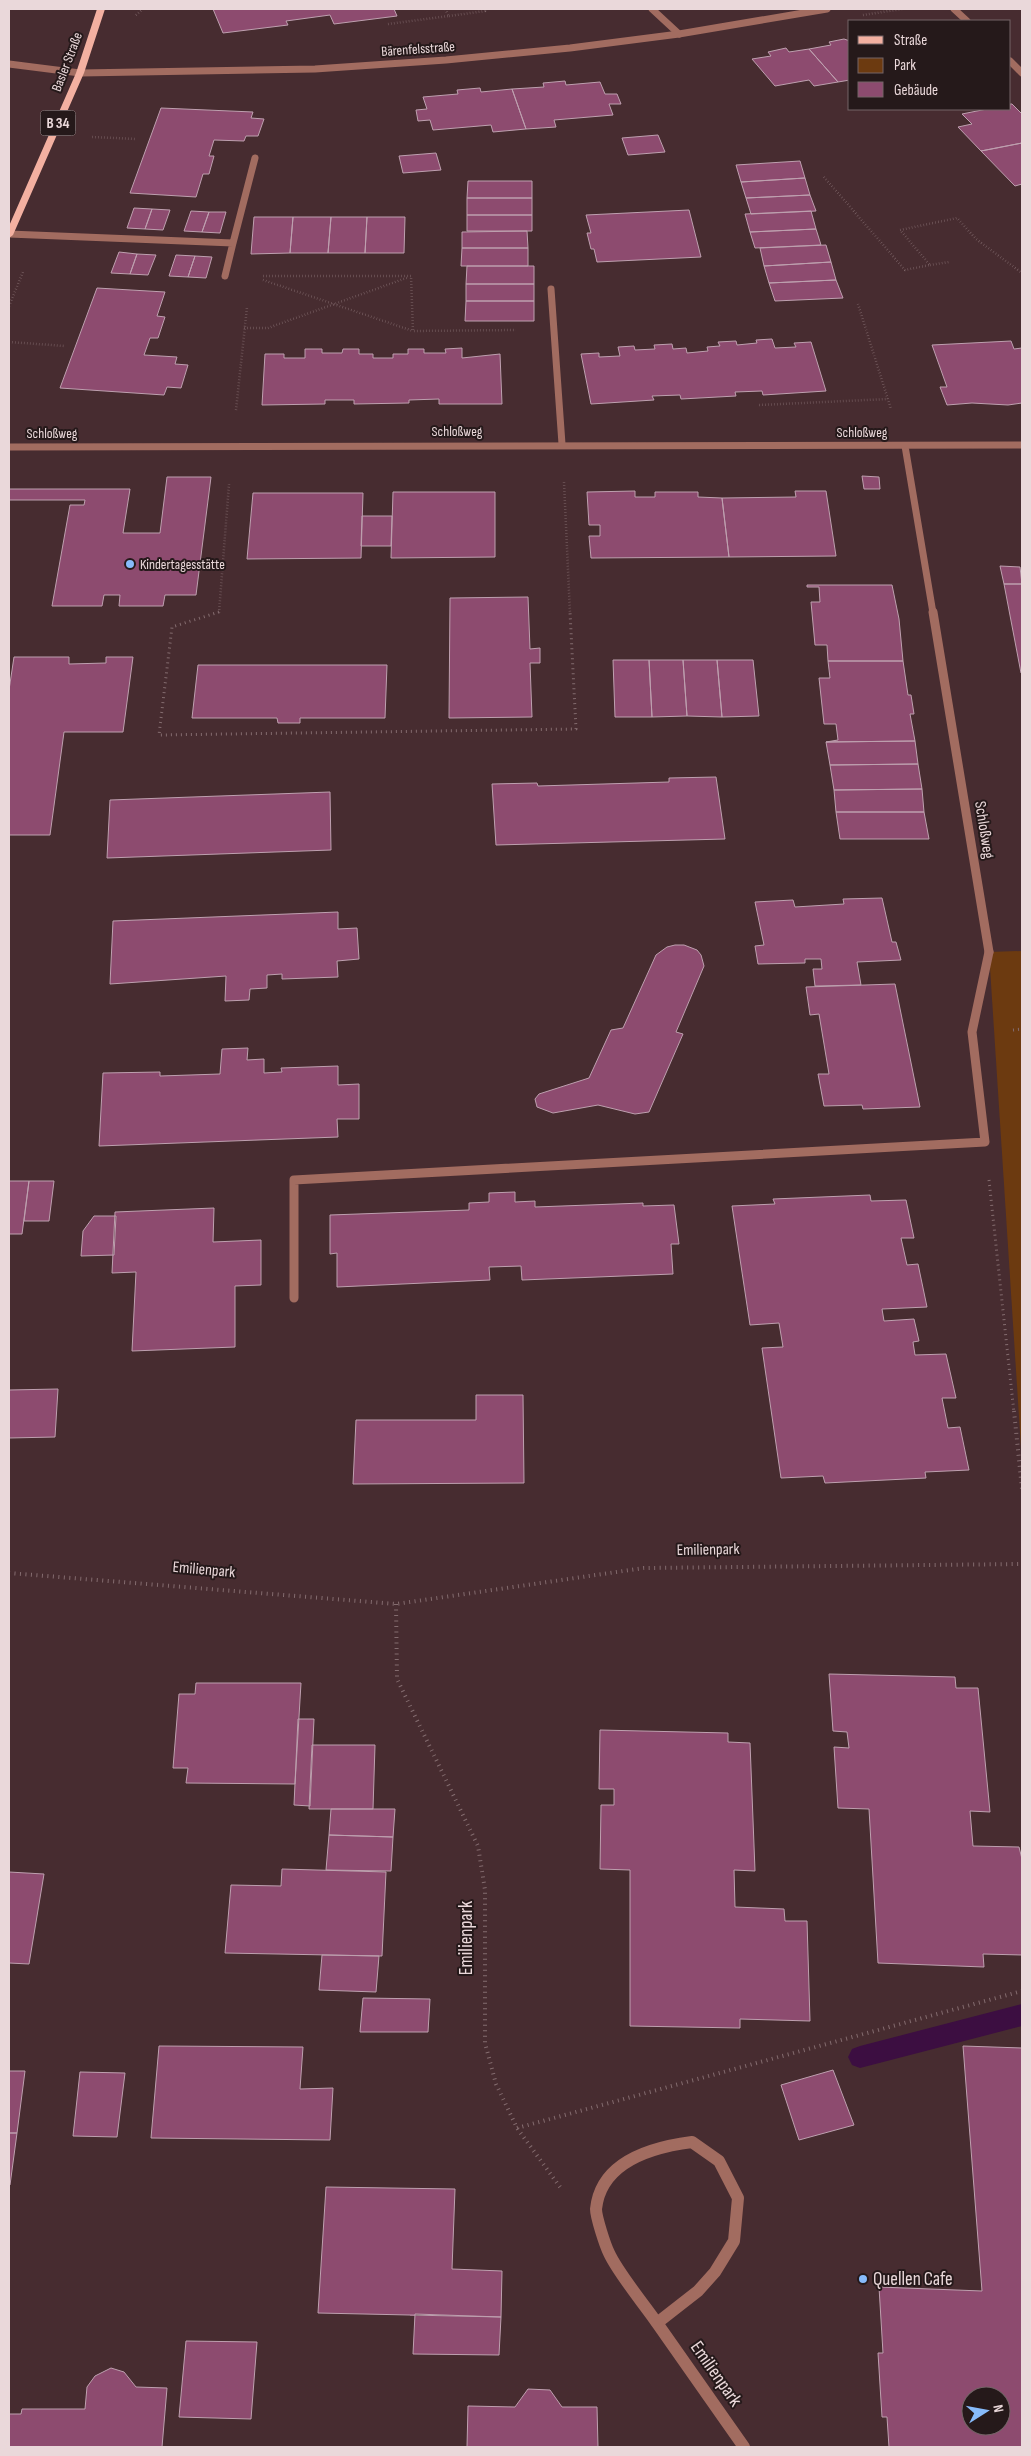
<svg xmlns="http://www.w3.org/2000/svg" width="1031" height="2456" viewBox="0 0 1031 2456" font-family="'Sofia Sans Condensed',sans-serif">
<style>
.green{fill:#6c3a10}
.lines{fill:none;stroke-linecap:round;stroke-linejoin:round}
.stream{fill:#3c0e41;fill-rule:evenodd}
.building{fill:#8d4b6f;stroke:#bea0af;fill-rule:evenodd}
.path-far2{stroke:#846c6f;stroke-width:2.5;stroke-dasharray:0.5 2.5;stroke-linecap:butt}
.path-far1{stroke:#846c6f;stroke-width:3;stroke-dasharray:1 4;stroke-linecap:butt}
.path{stroke:#846c6f;stroke-width:4;stroke-dasharray:1 4.5;stroke-linecap:butt}
.service-far1{stroke:#a26c60;stroke-width:7}
.service{stroke:#a26c60;stroke-width:9}
.minor-far2{stroke:#a26c60;stroke-width:7}
.minor-far1{stroke:#a26c60;stroke-width:9}
.minor{stroke:#a26c60;stroke-width:12}
.primary{fill:#f3b0a1;fill-rule:evenodd}
.poi-dot{fill:#87bbfb;stroke:#25191a;stroke-width:2}
.labels{text-anchor:middle;dominant-baseline:central;stroke-width:4;stroke-linejoin:round;paint-order:stroke}
.far-street-label{font-size:14px;fill:#ead8da;stroke:#25191a}
.far-poi-label{font-size:14px;fill:#ead8da;stroke:#25191a;text-anchor:start}
.shield{fill:#25191a;stroke:#af9fa0;stroke-width:1}
.shield-label{font-size:15px;font-weight:bold;fill:#ead8da}
.street-label{font-size:16px;fill:#ead8da;stroke:#25191a}
.near-street-label{font-size:19px;fill:#ead8da;stroke:#25191a}
.near-poi-label{font-size:19px;fill:#ead8da;stroke:#25191a;text-anchor:start}
</style>
<rect width="100%" height="100%" fill="#472c30"/>
<path class="green" d="M1022,951V1463L989,952Z"/>
<g class="lines">
<path class="stream" d="M1022,2004V2026L860,2068L852,2065L848,2057L852,2049L860,2046Z"/>
</g>
<path class="building" d="M213,9H394L397,16L334,24L330,15L286,21L288,25L223,33Z
M844,39L850,41V80L838,82L809,49L831,45L829,42Z
M786,48L789,52L809,49L838,82L814,86L809,80L775,86L752,59L771,56L768,52Z
M565,81L566,85L600,82L605,94H617L621,104H609L613,115L554,120L556,127L526,129L512,89L544,87L543,83Z
M480,88L481,92L512,89L526,129L493,132L491,125L433,130L430,120L418,121L416,110L427,109L423,97L458,94L457,90Z
M1010,104H1012L1022,114V143L981,151L958,127L972,124L962,114L987,109H1010Z
M161,108L253,112L251,118L264,119L258,136H246L244,141L214,140L209,156H214L209,174H203L196,197L130,193Z
M658,135L665,152L628,155L622,138Z
M1022,143V184L1015,186L981,151Z
M436,153L441,170L403,173L399,156Z
M800,161L805,178L741,182L736,165Z
M805,178L810,195L746,198L741,182Z
M468,181H532V198H467Z
M810,195L816,211L751,214L746,198Z
M467,198H532V215H467Z
M134,208L152,209L145,229L127,228Z
M152,209L170,210L163,230L145,229Z
M689,210L701,257L597,262L594,249H591L587,233H591L586,215Z
M191,211L209,212L202,232L184,231Z
M811,211L816,229L750,232L745,214Z
M209,212H226L220,233L202,232Z
M467,215H532V231H467Z
M254,217H293L290,253L251,254Z
M293,217H331L328,253H290Z
M331,217H367L365,253H328Z
M367,217H405L404,253H365Z
M816,229L821,245L755,248L750,232Z
M527,231L528,248H462V232Z
M826,245L831,262L764,266L760,248Z
M462,248H528V266H461Z
M119,252L137,254L130,274L111,273Z
M137,254L156,255L148,275L130,274Z
M176,255L195,256L188,277L169,276Z
M195,256L212,257L206,278L188,277Z
M831,262L836,280L769,283L764,266Z
M467,266H534V284H466Z
M836,280L843,298L775,301L769,283Z
M466,284H534V301H466Z
M97,288L165,292L157,316L165,317L158,338H150L144,355L177,357L175,364L188,365L181,388L167,387L164,395L60,388Z
M466,301H534V321H465Z
M772,339L775,348L796,347L794,343L811,342L826,391L763,395L762,391L735,392L736,396L681,399L680,395L652,396L654,400L591,404L581,354L599,353V357L620,356L618,347L634,346L635,350L655,349L654,345L672,344L673,349L686,348L687,353L708,351L707,347L720,346L718,342L736,341L737,345L757,343L756,340Z
M1011,341L1014,349L1022,348V403L1008,405L972,403L947,405L940,387H947L932,345Z
M462,348V358L500,354L502,404H439V399L409,400V403L354,404V400H325V404L262,405L265,354H284V358H305V349H322V353H342L343,349H359V354H373V358H393V354H408V349H424V353H446L445,349Z
M862,476L879,477L880,489H864Z
M167,477H211L196,595H165L163,606H119L120,595H104L102,606H52L70,505H84L85,500H9V489H130L123,533H160Z
M635,491V497H655V492H698V497L722,498L729,557L591,558L589,536H600V525H589L587,492Z
M795,491H826L836,556L729,557L722,498L796,497Z
M393,492H495V557L391,558Z
M253,493H363L361,558L247,559Z
M362,516H392L391,546H361Z
M1000,566L1020,567L1022,584H1004Z
M1004,584H1022V673H1021Z
M807,585H892L899,619L903,661H828L827,645H815L811,602H820L819,587H807Z
M528,597L530,649L540,648V663H530L532,717L449,718L450,598Z
M14,657H69V664L106,663V657H133L123,732H64L50,835H9V690Z
M613,660H649L652,717H615Z
M649,660H683L687,716L652,717Z
M683,660H717L722,717L687,716Z
M717,660H753L759,716L722,717Z
M828,661H903L908,695H911L914,714H910L915,741L826,742L838,740L836,724H824L819,678H830Z
M198,665H387L385,718H300V723H278L277,718H192Z
M915,741L918,764L830,765L826,742Z
M918,764L922,789L834,790L830,765Z
M716,777L725,839L496,845L492,784L537,783L538,786L669,782V778Z
M922,789L924,812H836L834,790Z
M330,792L331,850L107,858L110,800Z
M836,812H924L929,839H840Z
M882,898L892,942H896L901,960L857,962L861,985L815,986L813,969H822L821,959H805V963L758,964L755,946L764,945L755,902L793,900L795,907L844,904L843,899Z
M338,912V929L357,928L359,959L337,961L338,977L282,979V974L267,975V988L250,989L249,1000L225,1001L226,976L110,984L113,921Z
M675,945H684L697,950L701,955L704,966L676,1032L683,1034L649,1112L635,1114L598,1105L553,1113L537,1107L535,1099L539,1094L589,1078L611,1030L623,1028L656,955L667,947Z
M895,984L920,1107L863,1109L862,1105L824,1106L818,1074H829L819,1014L810,1015L806,987Z
M248,1048L247,1060L264,1059V1073L282,1072L281,1068L338,1066V1085L359,1084V1119H337L338,1137L99,1146L103,1073L160,1072V1076L220,1074L222,1049Z
M9,1181H29L22,1234H9Z
M29,1181H54L49,1221H24Z
M515,1192V1202L535,1201V1207L643,1203V1206L674,1205L679,1244H671L673,1274L522,1280L521,1266L489,1267L490,1280L337,1287V1253L330,1254V1215L469,1210V1203L489,1202V1193Z
M870,1195L871,1201L906,1200L914,1238H901L907,1265L918,1264L927,1307L882,1309L884,1321L914,1319L919,1341L913,1342L915,1355L946,1354L956,1398H942L948,1428L960,1427L969,1470L925,1472L926,1478L825,1483L823,1476L781,1478L762,1348L783,1347L779,1323L750,1325L732,1206L775,1204L773,1199Z
M214,1208L213,1242L261,1240V1285L235,1286V1347L132,1351L136,1272L112,1273L115,1212Z
M94,1216H116L114,1255L81,1256L83,1231Z
M58,1389L55,1437L9,1438V1390Z
M476,1395H523L524,1483L353,1484L356,1420H476Z
M829,1674L955,1677L956,1688H978L990,1812L970,1811L973,1846L1019,1847L1022,1859V1955L983,1954L984,1967L878,1963L869,1809L838,1808L834,1747L849,1748L847,1732L833,1731Z
M196,1683H301L295,1784L186,1783L188,1768H173L179,1694H195Z
M298,1719H314L310,1806L294,1805Z
M600,1730L728,1733V1742L750,1743L755,1871L734,1870L735,1907L784,1909L785,1921H807L810,2021L740,2019V2028L630,2026V1870L600,1869L601,1805H614V1789H599Z
M312,1745H375L373,1809H309Z
M331,1809H395L393,1837L329,1835Z
M329,1835L393,1837L391,1871L326,1870Z
M282,1869L386,1872L382,1956L225,1953L231,1885L281,1886Z
M9,1872L44,1874L29,1964L9,1963Z
M322,1955L379,1956L376,1992L319,1990Z
M363,1998L430,1999L428,2032H360Z
M159,2046L303,2047L300,2089L333,2088L330,2140L151,2138Z
M963,2046L1022,2048V2447H889L887,2417H882L878,2353H883L879,2287L982,2291ZM971,2396H1001V2426H971Z
M833,2070L854,2125L799,2140L781,2085Z
M9,2071H25L17,2133H9Z
M80,2072L125,2073L117,2137L73,2136Z
M9,2133H17L10,2185H9Z
M326,2187L455,2189L452,2269L502,2271L501,2317L318,2313Z
M415,2314L501,2317L499,2355L413,2354Z
M186,2341L257,2342L251,2419L179,2417Z
M111,2368L124,2372L136,2387L167,2388L162,2447H9V2414H21L22,2409H85L87,2387L95,2376Z
M528,2389L550,2390L562,2407H597L598,2447H467L468,2406L515,2407Z"/>
<g class="lines">
<path class="path-far2" d="M136,15L143,9
M863,15L902,9
M449,16L485,11L484,9
M388,24L449,16L445,9
M92,137L136,139
M824,177L905,270L930,265L900,230L957,218L976,239L1022,273
M930,265L949,262
M263,276H411L413,331L516,330
M263,280L413,331
M858,304L891,409
M9,306L23,272
M244,328H268L409,277
M9,342L65,346
M759,405L888,399
M236,410L247,307
M564,482L570,613
M219,613L229,484"/>
<path class="path-far1" d="M219,612L172,627L159,735L576,729L570,612
M1013,1030L1022,1029
M989,1180L1014,1413"/>
<path class="path" d="M1014,1411L1022,1489
M9,1573L396,1604L644,1568L1022,1564
M396,1604L397,1679L478,1846L485,1890V2043L496,2084L517,2128L560,2187
M517,2128L1022,1991"/>
<path class="service-far1" d="M652,9L679,34
M9,234L233,243L255,158
M225,276L233,243
M551,289L562,444"/>
<path class="service" d="M294,1298V1180L985,1142L972,1032L989,952"/>
<path class="minor-far2" d="M954,9L967,21
M1010,61L1022,73
M9,64L80,73L315,69L446,60L570,48L679,34L827,9
M905,446L933,613
M9,447L1022,445"/>
<path class="minor-far1" d="M933,612L989,952"/>
<path class="minor" d="M692,2142L719,2161L738,2198L734,2241L715,2272L698,2291L657,2323C644,2304 618,2273 609,2253C605,2245 596,2217 596,2209C601,2161 653,2147 692,2142Z
M657,2323L744,2447"/>
<path class="primary" d="M97,9H105L84,73L13,235L9,238V226L76,73Z"/>
</g>
<g class="poi-dot">
<circle cx="130" cy="564" r="5"/>
<circle cx="863" cy="2279" r="5"/>
</g>
<g class="labels">
<g class="far-street-label">
<text transform="translate(418 49) rotate(-4)">Bärenfelsstraße</text>
<text transform="translate(67 62) rotate(-69)">Basler Straße</text>
<text x="457" y="431">Schloßweg</text>
<text x="862" y="432">Schloßweg</text>
<text x="52" y="433">Schloßweg</text>
</g>
<g class="far-poi-label">
<text x="140" y="564">Kindertagesstätte</text>
</g>
<rect class="shield" x="40.5" y="110.5" width="35" height="25" rx="4"/>
<g class="shield-label">
<text x="58" y="123">B 34</text>
</g>
<g class="street-label">
<text transform="translate(984 830) rotate(81)">Schloßweg</text>
<text transform="translate(708 1550) rotate(-1)">Emilienpark</text>
<text transform="translate(204 1570) rotate(5)">Emilienpark</text>
</g>
<g class="near-street-label">
<text transform="translate(466 1938) rotate(-90)">Emilienpark</text>
<text transform="translate(716 2374) rotate(55)">Emilienpark</text>
</g>
<g class="near-poi-label">
<text x="873" y="2279">Quellen Cafe</text>
</g>
</g>
<rect width="1031" height="2456" fill="none" stroke="#ead8da" stroke-width="20"/>
<rect x="848" y="20" width="162" height="90" fill="#25191a" stroke="#746567"/>
<rect x="858" y="36" width="25" height="8" fill="#f3b0a1" stroke="#746567"/>
<text x="894" y="45" font-size="15" fill="#ead8da">Straße</text>
<rect x="858" y="58" width="25" height="15" fill="#6c3a10" stroke="#746567"/>
<text x="894" y="70" font-size="15" fill="#ead8da">Park</text>
<rect x="858" y="82" width="25" height="15" fill="#8d4b6f" stroke="#746567"/>
<text x="894" y="95" font-size="15" fill="#ead8da">Gebäude</text>
<g transform="translate(986 2411) rotate(79)"><circle r="24" fill="#25191a" stroke="#746567"/>
<path d="M0-4L9 19L0 12L-9 19Z" fill="#87bbfb"/>
<text y="-8" font-size="14" font-weight="bold" text-anchor="middle" fill="#ead8da">N</text>
</g>
</svg>
